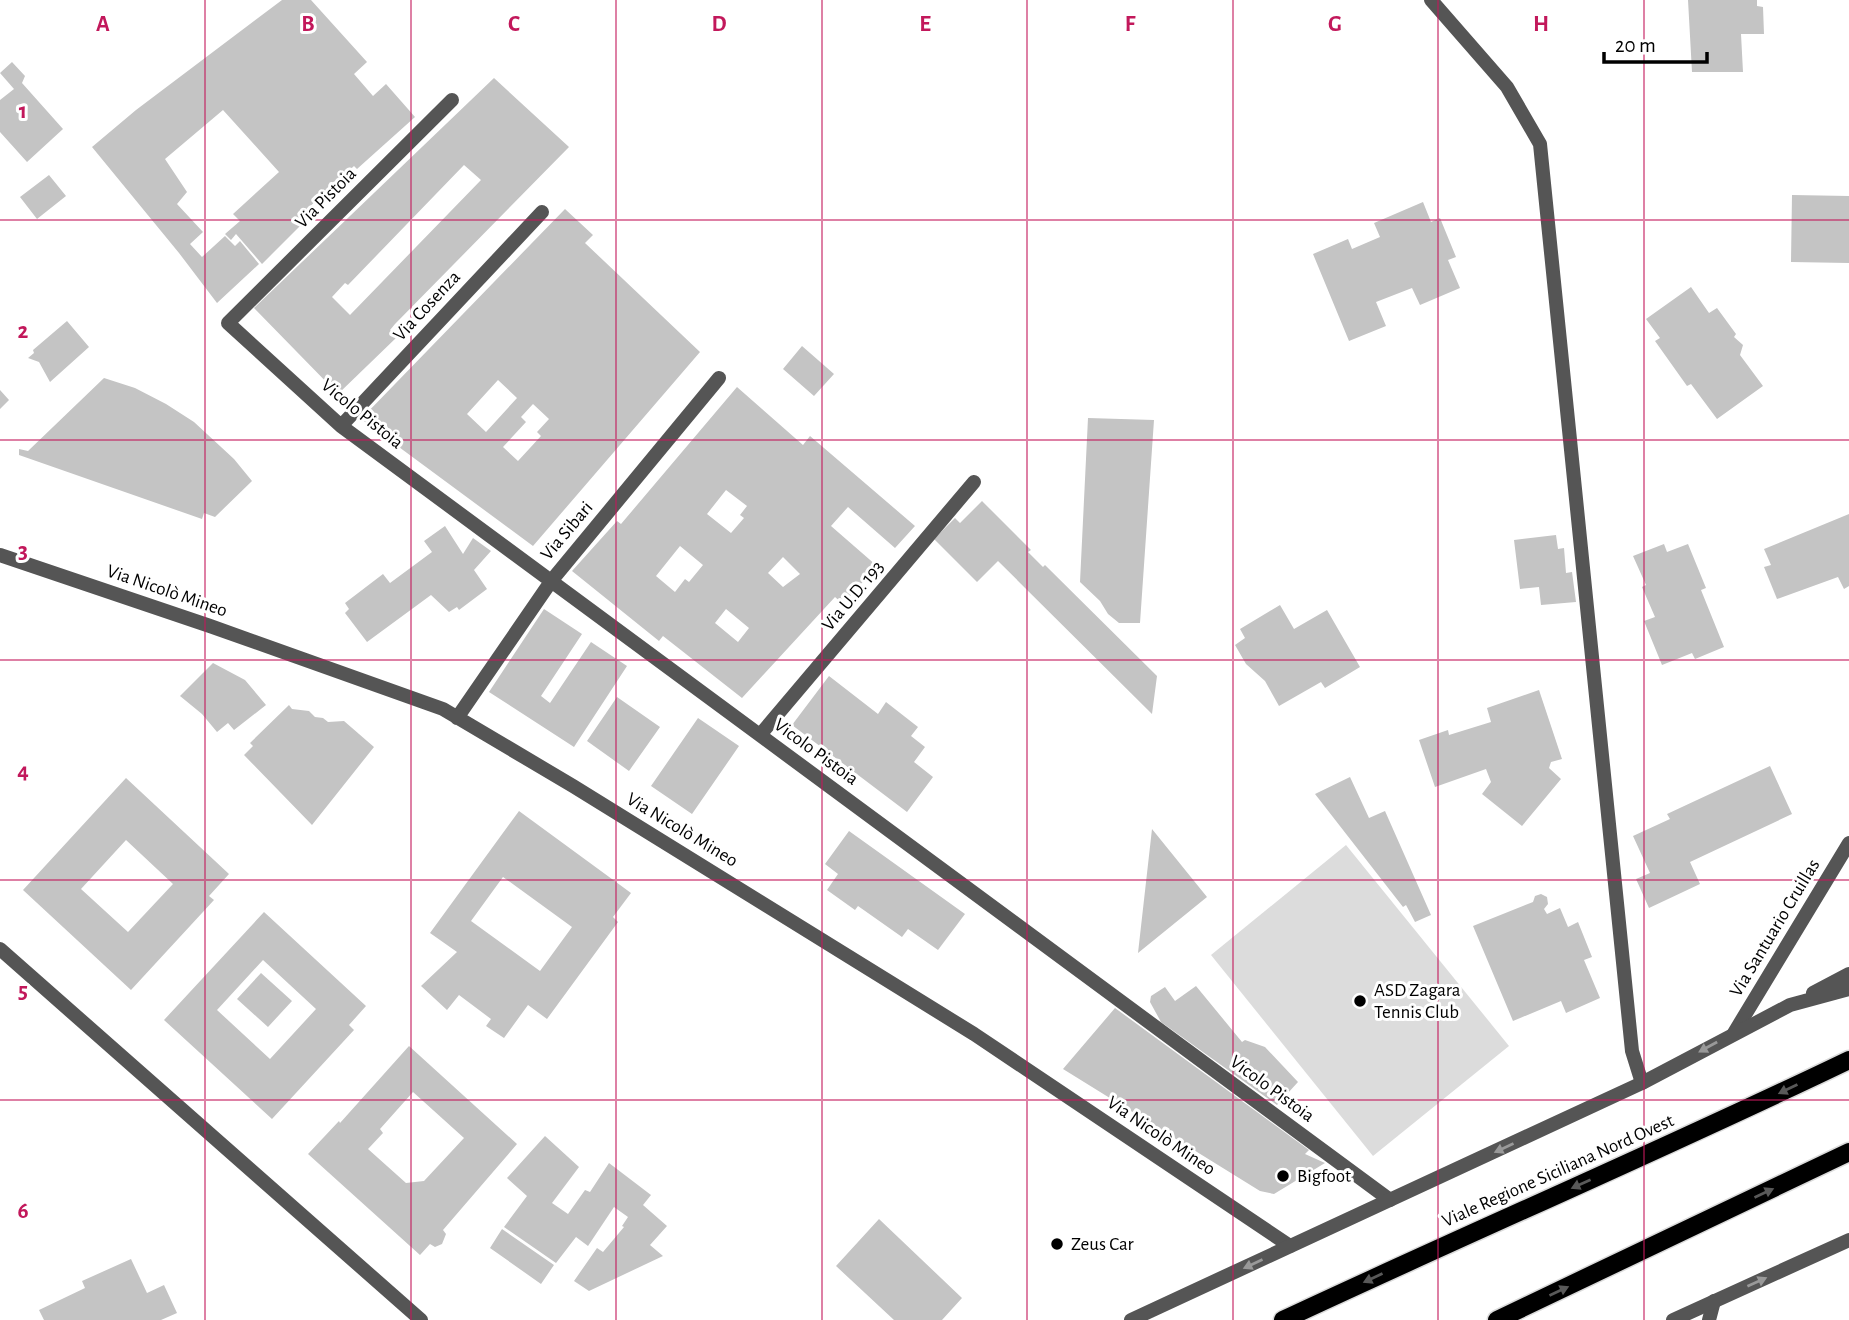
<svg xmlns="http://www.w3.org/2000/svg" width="1849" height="1320" viewBox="0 0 1849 1320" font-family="'Alegreya Sans',sans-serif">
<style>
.green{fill:#dcdcdc}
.building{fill:#c4c4c4;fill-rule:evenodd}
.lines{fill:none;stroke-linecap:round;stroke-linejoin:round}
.primary-casing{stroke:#dbdbdb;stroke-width:21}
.minor{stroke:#555;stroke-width:14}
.tertiary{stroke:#555;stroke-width:14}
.primary{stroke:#000;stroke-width:18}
.oneway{fill:#999}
.oneway2{fill:#595959}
.grid{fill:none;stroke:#c2185b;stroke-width:2;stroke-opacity:0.55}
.poi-dot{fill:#000;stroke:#fff;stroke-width:2.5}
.labels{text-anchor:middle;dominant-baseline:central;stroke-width:6;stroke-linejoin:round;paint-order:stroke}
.street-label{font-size:19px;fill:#000;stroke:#fff}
.poi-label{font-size:19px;fill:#000;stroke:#fff;text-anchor:start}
.grid-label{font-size:23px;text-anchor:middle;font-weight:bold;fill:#c2185b;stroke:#fff;stroke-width:6;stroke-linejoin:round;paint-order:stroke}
</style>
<rect width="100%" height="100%" fill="#fff"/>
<path class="green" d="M1346,845L1509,1046L1373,1156L1211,955Z"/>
<path class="building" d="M282,0H311L367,62L354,74L373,96L386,84L415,117L357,169L354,166L306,210L311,215L262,264L236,234L231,240L225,234L240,221L233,214L279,172L223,110L165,159L187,192L177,204L203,232L190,244L202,257L225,236L235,246L240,241L259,264L217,303L179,253L92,147L136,110Z
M1688,0H1757V6L1763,7L1764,34H1741L1743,72H1692Z
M12,62L25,76L22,83L63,129L27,162L0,132V100L14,89L0,73Z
M494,78L569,147L395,324L390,330L397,337L338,394L254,308ZM464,165L481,180L350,315L332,297L345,283L348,285Z
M49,175L66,196L37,219L20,197Z
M1792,195L1849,196V263L1791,262Z
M1423,202L1431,222L1440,218L1456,257L1448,260L1460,288L1420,305L1412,288L1376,302L1386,326L1349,341L1313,254L1348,239L1352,249L1380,237L1374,223Z
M565,209L593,235L585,243L700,352L533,546L361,419ZM498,380L517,398L486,432L467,414ZM533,404L549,419L537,432L541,436L518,461L503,447L526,422L521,417Z
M1691,287L1709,313L1717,308L1736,334L1734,337L1743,345L1740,355L1763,386L1717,419L1691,384L1687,386L1655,341L1660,338L1646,319Z
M67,321L89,347L50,382L39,362L28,358L34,353L33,350Z
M802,346L834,374L814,396L783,369Z
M104,378L135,388L166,404L194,422L234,459L252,481L215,517L204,513L202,519L19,455V449L28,451Z
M737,387L803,445L810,436L915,526L895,548L848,507L831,526L877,566L843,604L835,597L742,698L663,636L659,641L572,571L617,521L621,524ZM726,490L747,506L740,515L744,518L731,533L707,514ZM680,546L703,565L689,582L685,579L675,592L656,576ZM783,557L800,574L783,587L768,573ZM726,609L749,628L738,642L715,623Z
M0,390L9,400L0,409Z
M1088,418L1154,420L1140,623H1119L1108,614L1100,601L1080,582Z
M982,501L1031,550L1028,552L1043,567L1045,565L1157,676L1152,714L998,561L977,582L934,539L955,518L960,523Z
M1849,514V586L1844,589L1838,577L1777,599L1764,567L1771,565L1764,549Z
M445,526L463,554L473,538L491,551L474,570L487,589L459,610L457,607L449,612L431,595L367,642L345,613L349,609L345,603L383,574L390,583L432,552L424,541Z
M1556,535L1558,549L1564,548L1566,573L1572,572L1576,602L1541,605L1539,587L1520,589L1514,540Z
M1664,544L1667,552L1688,544L1706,588L1701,590L1724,647L1695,659L1692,653L1662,665L1644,621L1655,617L1642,587L1646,585L1633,556Z
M1280,605L1294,629L1327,610L1360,667L1325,688L1321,682L1279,706L1265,681L1246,664L1235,645L1245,638L1240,629Z
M544,609L582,634L541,696L550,703L591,642L627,666L574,747L489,692Z
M213,663L245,680L266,705L234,730L228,723L217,732L202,714L180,696Z
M829,676L878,714L886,702L918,727L911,736L925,747L914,762L933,777L907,812L792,725Z
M1539,690L1562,759L1551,762L1549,768L1561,779L1522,826L1482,794L1491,782L1486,769L1435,787L1419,740L1448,730L1449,735L1491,722L1487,708Z
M617,697L660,727L629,771L587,741Z
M289,705L292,709L309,711L315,717L323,718L328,722L344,721L374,747L312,825L244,755L253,746L250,743Z
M698,718L739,746L692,814L651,786Z
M1770,766L1792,814L1690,862L1700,884L1649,908L1636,879L1650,873L1633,836L1670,819L1667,814Z
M1350,777L1369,818L1385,811L1431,915L1415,922L1406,905L1403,907L1315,794Z
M126,778L229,874L209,896L214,900L131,990L23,890ZM126,840L173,884L128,932L81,889Z
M519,811L631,893L613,917L618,922L547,1019L528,1005L504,1038L486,1026L491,1019L459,995L447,1010L421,986L457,952L430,933ZM503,877L572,927L540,971L471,921Z
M1152,829L1207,897L1138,953Z
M849,831L965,914L938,950L908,929L902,937L858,906L855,910L827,890L838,874L825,864Z
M1541,894L1547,897L1548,904L1544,909L1547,914L1560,908L1568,927L1578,922L1592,957L1584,960L1600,998L1566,1013L1561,1001L1513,1021L1473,926L1533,902L1535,896Z
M264,912L366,1006L349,1025L354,1030L272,1119L164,1020ZM263,960L316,1009L270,1059L217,1010Z
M261,973L292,1001L268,1027L237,999Z
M1196,986L1242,1042L1245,1040L1265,1047L1298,1082L1277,1105L1161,1022L1150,1002L1151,996L1165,987L1175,1001Z
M1115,1008L1309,1150L1305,1154L1325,1163L1274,1194L1260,1191L1063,1069Z
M409,1046L517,1144L443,1230L446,1234L442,1244L435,1247L430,1244L420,1255L308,1154L339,1121L340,1123ZM413,1092L464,1138L424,1181L406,1183L368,1149L383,1133L380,1129Z
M545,1136L579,1167L552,1203L568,1214L585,1190L590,1192L609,1163L651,1195L643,1205L667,1226L650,1245L663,1256L589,1291L574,1281L597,1248L603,1252L624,1227L622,1226L628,1217L614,1207L588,1246L576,1237L556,1263L504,1227L527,1196L507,1178Z
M879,1219L962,1298L942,1320H894L836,1266Z
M502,1229L554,1265L541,1284L490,1248Z
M131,1259L147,1293L164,1285L177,1313L161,1320H44L39,1310L85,1288L82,1281Z"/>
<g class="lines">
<g class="primary-casing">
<path id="primary" d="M1283,1320C1471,1232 1662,1150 1849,1060
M1497,1320L1849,1152"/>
</g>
<path class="minor" d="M1431,0L1507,87L1540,144L1632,1051L1642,1083
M452,100L228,323L341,426L1390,1200
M341,426L542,212
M0,555L210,626L443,709L573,786L974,1034L1290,1246
M457,718L552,580L719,378
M760,735L974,482
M0,949L421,1320
M1734,1033L1849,843
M1709,1320L1714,1301"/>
<path class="tertiary" d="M1813,993L1849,974
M1131,1320L1642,1083L1790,1005L1849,989
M1673,1320L1849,1240"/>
<use href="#primary" class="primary"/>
</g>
<defs><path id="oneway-solid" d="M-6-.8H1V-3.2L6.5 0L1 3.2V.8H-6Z" transform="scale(1.75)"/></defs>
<g class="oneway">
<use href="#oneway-solid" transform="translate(1708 1047) rotate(151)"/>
<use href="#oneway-solid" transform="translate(1504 1148) rotate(155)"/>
<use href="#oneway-solid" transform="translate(1253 1264) rotate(155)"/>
<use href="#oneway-solid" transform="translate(1757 1282) rotate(-24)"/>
</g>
<g class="oneway2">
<use href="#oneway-solid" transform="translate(1788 1089) rotate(154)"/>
<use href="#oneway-solid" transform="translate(1581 1184) rotate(156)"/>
<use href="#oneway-solid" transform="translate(1764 1193) rotate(-25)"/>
<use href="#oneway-solid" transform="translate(1373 1278) rotate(155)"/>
<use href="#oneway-solid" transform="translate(1559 1291) rotate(-25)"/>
</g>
<path class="grid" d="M205,0V1320M411,0V1320M616,0V1320M822,0V1320M1027,0V1320M1233,0V1320M1438,0V1320M1644,0V1320M0,220H1849M0,440H1849M0,660H1849M0,880H1849M0,1100H1849"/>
<g class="poi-dot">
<circle cx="1360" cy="1001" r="7"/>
<circle cx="1283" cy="1176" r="7"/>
<circle cx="1057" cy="1244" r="7"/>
</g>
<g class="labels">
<g class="street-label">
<text transform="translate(326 198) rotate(-45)">Via Pistoia</text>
<text transform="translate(427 306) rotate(-47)">Via Cosenza</text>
<text transform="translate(362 414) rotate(39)">Vicolo Pistoia</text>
<text transform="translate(567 531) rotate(-50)">Via Sibari</text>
<text transform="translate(167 591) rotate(19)">Via Nicolò Mineo</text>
<text transform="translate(853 596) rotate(-50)">Via U.D. 193</text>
<text transform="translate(816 752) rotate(36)">Vicolo Pistoia</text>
<text transform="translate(682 830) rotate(31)">Via Nicolò Mineo</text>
<text transform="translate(1775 928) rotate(-59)">Via Santuario Cruillas</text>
<text transform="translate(1272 1089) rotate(36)">Vicolo Pistoia</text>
<text transform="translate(1161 1136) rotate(34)">Via Nicolò Mineo</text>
<text transform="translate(1558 1171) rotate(-24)">Viale Regione Siciliana Nord Ovest</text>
</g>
<g class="poi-label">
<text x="1374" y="990">ASD Zagara<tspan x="1374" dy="22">Tennis Club</tspan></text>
<text x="1297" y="1176">Bigfoot</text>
<text x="1071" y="1244">Zeus Car</text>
</g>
</g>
<g class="grid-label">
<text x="103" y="31">A</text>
<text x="308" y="31">B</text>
<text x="514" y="31">C</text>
<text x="719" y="31">D</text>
<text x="925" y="31">E</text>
<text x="1130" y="31">F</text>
<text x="1335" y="31">G</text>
<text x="1541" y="31">H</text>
<text x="23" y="118">1</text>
<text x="23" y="338">2</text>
<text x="23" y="558">3</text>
<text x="23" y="778">4</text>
<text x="23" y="998">5</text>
<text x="23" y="1218">6</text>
</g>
<path d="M1604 52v10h103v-10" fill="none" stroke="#000000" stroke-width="3.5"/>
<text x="1615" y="52" font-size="21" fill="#000000" stroke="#ffffff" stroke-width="5" paint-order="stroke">20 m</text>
</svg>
